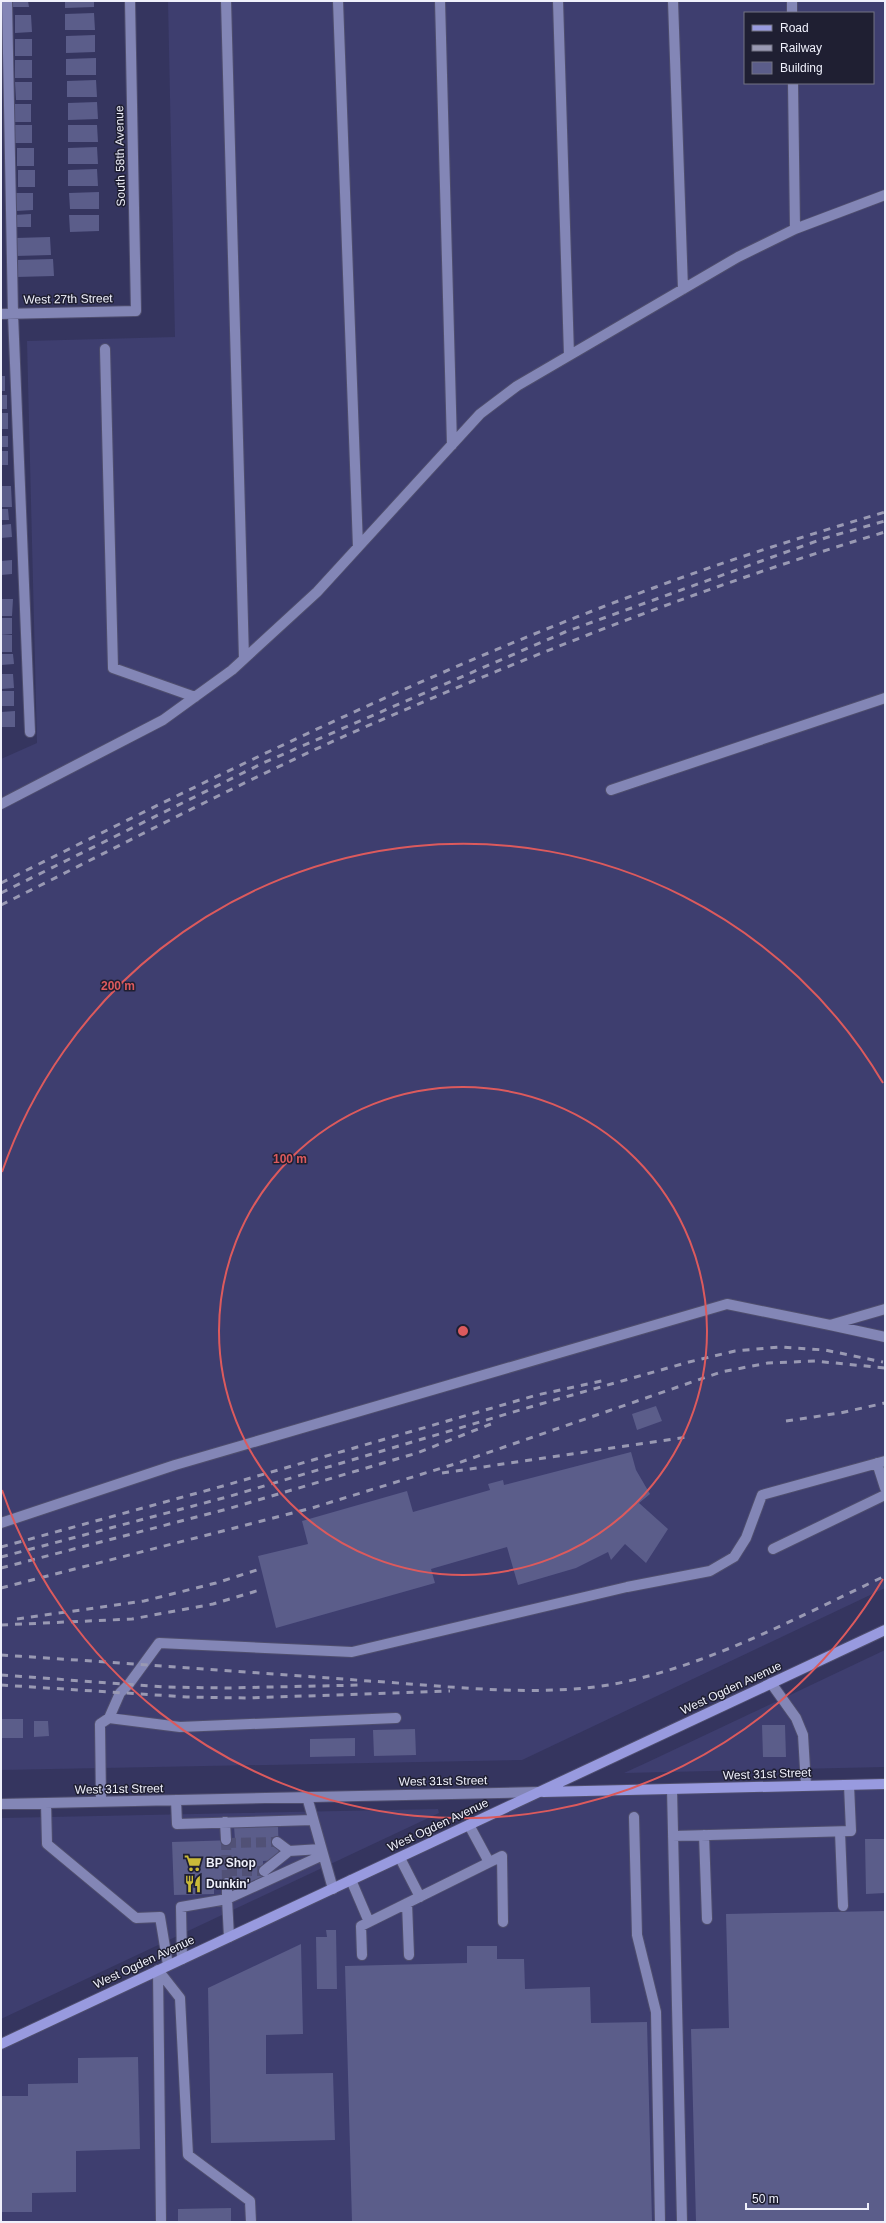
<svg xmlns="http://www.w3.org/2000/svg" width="886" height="2223" viewBox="0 0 886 2223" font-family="Helvetica,sans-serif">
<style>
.built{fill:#3e3e6f;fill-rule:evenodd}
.building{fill:#5b5d8a}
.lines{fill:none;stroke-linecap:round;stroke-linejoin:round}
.minor-tunnel{stroke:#515176;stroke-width:10;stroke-dasharray:10 5;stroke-linecap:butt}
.minor-casing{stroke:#4f4e6e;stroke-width:12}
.major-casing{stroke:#4f4e6e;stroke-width:12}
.minor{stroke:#8386b6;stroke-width:10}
.major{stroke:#989adf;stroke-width:10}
.rail{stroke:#9999b3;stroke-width:3;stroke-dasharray:7 7;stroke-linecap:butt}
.ring{fill:none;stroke:#dc5a5d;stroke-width:2}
.labels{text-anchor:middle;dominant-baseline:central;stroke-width:3;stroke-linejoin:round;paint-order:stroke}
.street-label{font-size:12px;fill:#eff0fb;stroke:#1f1f32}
.poi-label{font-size:12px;font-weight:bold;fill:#eff0fb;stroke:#1f1f32;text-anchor:start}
.centre{fill:#dc5a5d;stroke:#1f1f32;stroke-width:2}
.ring-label{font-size:12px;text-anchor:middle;font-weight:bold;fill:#dc5a5d;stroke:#1f1f32;stroke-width:3;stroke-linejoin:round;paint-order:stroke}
</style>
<rect width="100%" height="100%" fill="#35355f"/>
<path class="built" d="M168,1H885V1588L522,1760L1,1770V759L37,743L27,341L175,337ZM745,13H873V83H745Z
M885,1650V1767L624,1773L648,1762Z
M885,1787V2222H1V2049L540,1795Z
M438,1809L439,1813L1,2019V1818Z"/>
<path class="building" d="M13,1H28L29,7H13Z
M65,1H94V7L65,8Z
M94,13L95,30H65V14Z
M15,15H31L32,32L15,33Z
M95,35V52L66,53V36Z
M15,39H32V56H15Z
M96,58V75H66V59Z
M15,60H32V78H15Z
M96,80L97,97H67V81Z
M15,82H32V100H16Z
M97,102L98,119L68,120V103Z
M15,104H31V122H15Z
M15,125H32V143H15Z
M68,125H97L98,142H68Z
M97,147L98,164H68V148Z
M17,148H34V166H17Z
M97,169L98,186H68V170Z
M18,170H35V187H18Z
M99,192V209H70L69,193Z
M16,193H33V210L16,211Z
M31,214V227H15L14,215Z
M69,215H99V231L70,232Z
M50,237L51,255L16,256L15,238Z
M53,259L54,276L16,277V260Z
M1,376H5V391H1Z
M1,395H7V409H1Z
M1,413H8V429H1Z
M1,436H8V447H1Z
M1,451H8V465H1Z
M1,486H11L12,507H1Z
M1,509H8L9,520H1Z
M11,524L12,537L1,538V525Z
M12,560V574L1,575V561Z
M1,599H13L12,616H1Z
M1,618H12V634L1,635Z
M1,635H12V652H1Z
M1,654H13L14,664L1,665Z
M1,674H13L14,688L1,689Z
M1,691H14V706H1Z
M15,711V727H1V712Z
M656,1406L662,1421L637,1430L632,1414Z
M631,1452L636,1470L650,1494L639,1503L668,1529L646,1563L625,1544L611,1560L608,1552L576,1568L518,1585L507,1547L431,1569L435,1583L276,1628L258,1556L308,1544L302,1521L407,1491L413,1512L490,1490L488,1484L503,1480L504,1485Z
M1,1719H23V1738H1Z
M34,1721H48L49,1736L34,1737Z
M762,1725H785L786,1757H763Z
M415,1729L416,1755L374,1756L373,1730Z
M355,1738V1756L310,1757V1739Z
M278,1825L279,1860L263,1861L264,1883L214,1884V1894L174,1895L172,1842L235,1840L234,1826Z
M865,1839H885V1893L866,1894Z
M885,1911V2222H696L691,2029L729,2028L726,1914Z
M326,1930H336L337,1989H317L316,1937H327Z
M301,1944L303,2034L266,2035V2074L333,2073L335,2140L211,2143L208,1988Z
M467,1946H497V1959H524L525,1989L590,1987L591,2023L647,2022L652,2222H352L345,1966L467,1963Z
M138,2057L140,2149L76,2151V2192L32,2193V2212H1V2096H28V2084L78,2083V2058Z
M231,2208V2222H178V2209Z"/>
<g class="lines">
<path class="minor-tunnel" d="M226,1840L227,1883
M226,1843L277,1842
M227,1871H264"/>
<g class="minor-casing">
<path id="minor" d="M7,1L13,314L30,732
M226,1L244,659
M338,1L358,547
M440,1L452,445
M558,1L569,355
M673,1L683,289
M792,1V13
M793,83L795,229
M1,314L136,311L130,1
M105,349L113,668L195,697
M611,790L885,698
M1,804L163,720L232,670L317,592L480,414L517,386L738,257L795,229L885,195
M885,1309L830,1325L885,1337
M877,1463L885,1488
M1,1523L175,1465L727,1304L830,1325
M773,1549L885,1495
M771,1683L796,1718L803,1735L806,1785
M109,1718L120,1693L129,1684L159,1643L352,1652L627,1587L710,1571L734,1557L746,1538L762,1495L885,1461
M672,1789L682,2222
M307,1797L333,1889
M176,1800L177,1824L313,1820
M101,1801L100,1724L109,1718L180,1727L396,1718
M46,1803L47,1844L136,1918L160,1917L168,1965
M1,1804L539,1792
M634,1817L637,1935L656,2012L660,2222
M225,1822L226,1840
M469,1825L489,1862
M840,1832L843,1906
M704,1835L707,1919
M673,1836L851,1831L849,1785
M277,1842L289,1851
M400,1858L420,1897
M264,1871L289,1851L321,1849
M351,1880L369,1922
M227,1883V1899L323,1855
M407,1903L409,1955
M362,1955L361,1926L502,1856L503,1922
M182,1959L181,1907L227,1899L229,1937
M158,1970L180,1998L188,2155L250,2201L251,2222
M158,1970L161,2222"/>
</g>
<g class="major-casing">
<path id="major" d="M543,1792L885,1784
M1,2044L885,1630"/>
</g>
<use href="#minor" class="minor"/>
<use href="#major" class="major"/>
<path class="rail" d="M1,883C215,776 431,669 656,587C731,559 808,535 885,512
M1,893L263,763L565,632L825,538L885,521
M1,905C122,845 242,781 365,727C535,653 708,585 885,532
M786,1421L840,1413L885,1403
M442,1473L687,1437
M1,1547L223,1486L537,1395L606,1380
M1,1557L227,1497L537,1405L689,1362L735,1351L779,1347L825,1350L883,1362
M1,1568L231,1508L417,1453L496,1422
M1,1588L312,1508L458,1463L721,1372L768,1363L815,1361L885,1368
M17,1619L144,1601L216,1583L260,1569
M1,1625L132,1619L213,1604L263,1589
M1,1655C124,1663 247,1672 369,1681C449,1686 545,1699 624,1682C716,1662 800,1616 885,1576
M1,1675L164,1687L226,1688L363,1685
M1,1685L187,1697L247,1698L450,1691"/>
</g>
<g class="ring">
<circle cx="463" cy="1331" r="244"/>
<path d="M883 1579A488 488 0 0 1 2 1490M2 1172A488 488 0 0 1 883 1083"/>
</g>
<defs>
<g id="supermarket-bare" transform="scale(1.38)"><path d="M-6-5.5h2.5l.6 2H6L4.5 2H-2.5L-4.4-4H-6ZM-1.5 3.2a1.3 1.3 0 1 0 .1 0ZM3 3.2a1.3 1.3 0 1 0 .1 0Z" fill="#caba39" stroke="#1f1f32" stroke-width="2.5" paint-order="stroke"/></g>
<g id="restaurant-bare" transform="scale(1.38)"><path d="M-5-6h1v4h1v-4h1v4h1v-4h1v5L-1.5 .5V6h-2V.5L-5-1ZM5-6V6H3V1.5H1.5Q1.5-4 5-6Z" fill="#caba39" stroke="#1f1f32" stroke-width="2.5" paint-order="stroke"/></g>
</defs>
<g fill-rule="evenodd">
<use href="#supermarket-bare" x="193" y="1863"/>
<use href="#restaurant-bare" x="193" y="1884"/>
</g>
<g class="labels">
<g class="street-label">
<text transform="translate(120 156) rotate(-91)">South 58th Avenue</text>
<text transform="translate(68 299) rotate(-1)">West 27th Street</text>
<text transform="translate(731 1688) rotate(-25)">West Ogden Avenue</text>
<text transform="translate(767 1774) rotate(-2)">West 31st Street</text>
<text transform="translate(443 1781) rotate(-1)">West 31st Street</text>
<text transform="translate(119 1789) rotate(-1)">West 31st Street</text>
<text transform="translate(438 1825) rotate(-25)">West Ogden Avenue</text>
<text transform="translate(144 1962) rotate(-25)">West Ogden Avenue</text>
</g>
<g class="poi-label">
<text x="206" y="1863">BP Shop</text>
<text x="206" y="1884">Dunkin'</text>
</g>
</g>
<circle cx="463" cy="1331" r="6" class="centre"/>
<g class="ring-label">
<text x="118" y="990">200 m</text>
<text x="290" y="1163">100 m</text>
</g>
<rect width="886" height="2223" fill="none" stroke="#eff0fb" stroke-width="4"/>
<rect x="744" y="12" width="130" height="72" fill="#1f1f32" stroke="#727382"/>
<rect x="752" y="25" width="20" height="6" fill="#989adf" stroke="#727382"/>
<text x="780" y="32" font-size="12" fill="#eff0fb">Road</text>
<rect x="752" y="45" width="20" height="6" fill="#9999b3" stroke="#727382"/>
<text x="780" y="52" font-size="12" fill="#eff0fb">Railway</text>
<rect x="752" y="62" width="20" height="12" fill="#5b5d8a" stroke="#727382"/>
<text x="780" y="72" font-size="12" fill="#eff0fb">Building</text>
<path d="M746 2203v6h122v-6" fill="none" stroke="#eff0fb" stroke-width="2"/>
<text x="752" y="2203" font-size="12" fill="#eff0fb" stroke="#1f1f32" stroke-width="3" paint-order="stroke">50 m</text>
</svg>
